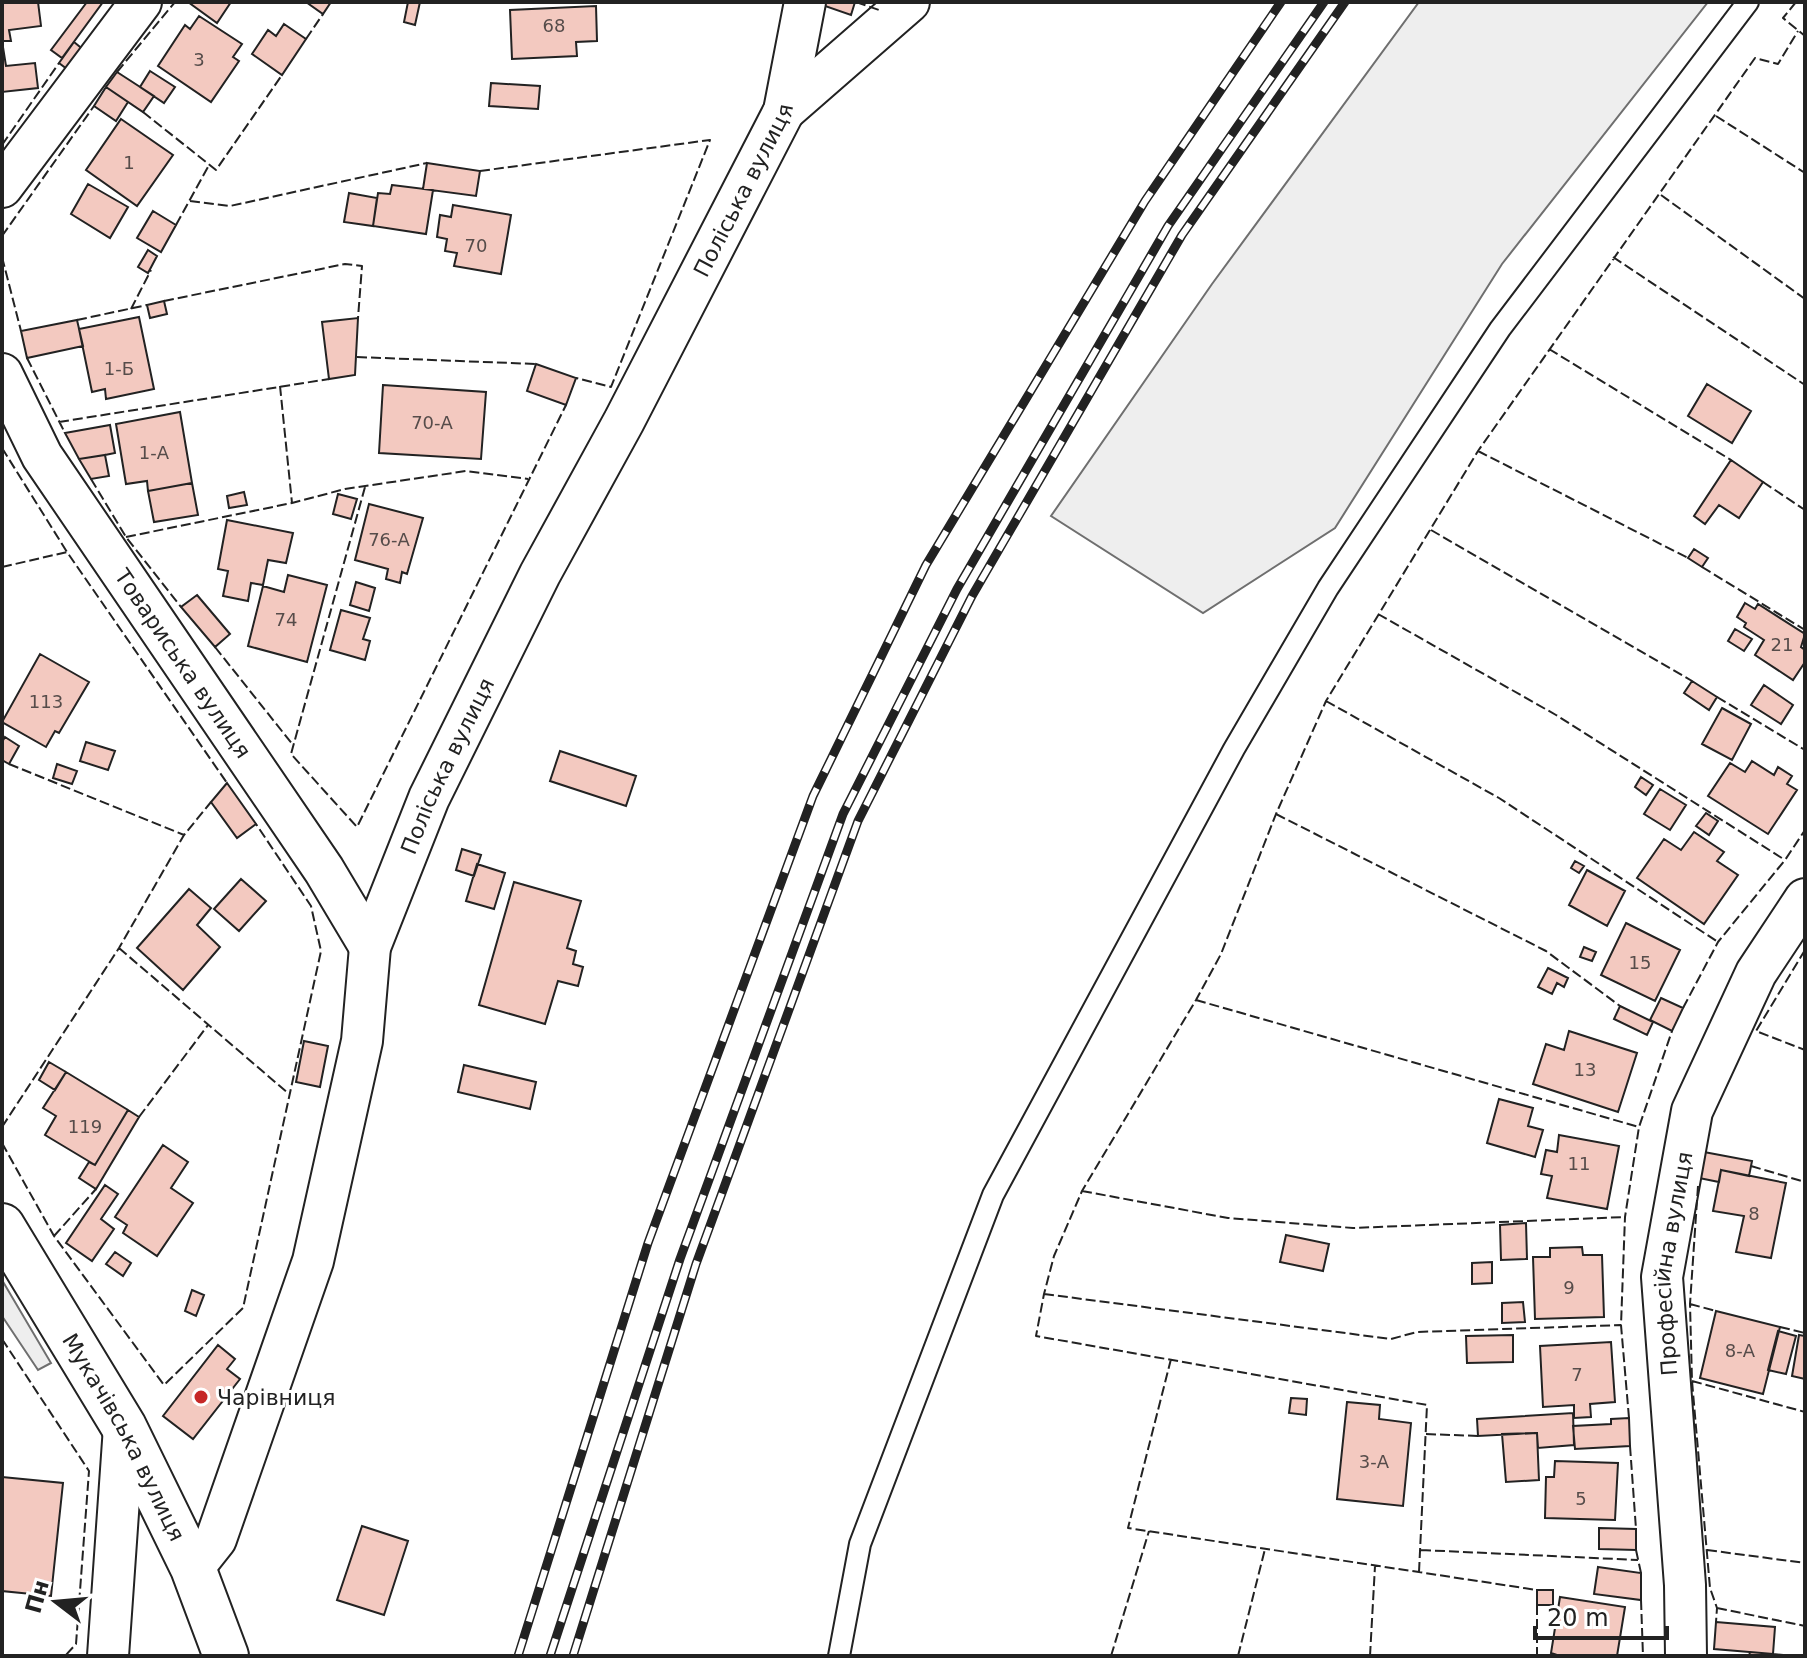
<svg xmlns="http://www.w3.org/2000/svg" width="1807" height="1658" viewBox="0 0 1807 1658" font-family="'DejaVu Sans',sans-serif">
<style>
.green{fill:#eee;stroke:#6f6f6f;stroke-width:2}
.building{fill:#f3c9c0;stroke:#222;stroke-width:2}
.lines{fill:none;stroke-linecap:round;stroke-linejoin:round}
.lane-casing{stroke:#222;stroke-width:24}
.street-casing{stroke:#222;stroke-width:44}
.secondary-casing{stroke:#222;stroke-width:48}
.lane{stroke:#fff;stroke-width:20}
.street{stroke:#fff;stroke-width:40}
.secondary{stroke:#fff;stroke-width:44}
.rail-casing{stroke:#222;stroke-width:9}
.rail{stroke:#fff;stroke-width:6;stroke-dasharray:18;stroke-linecap:butt}
.fence{stroke:#222;stroke-width:2;stroke-dasharray:10 4;stroke-linecap:butt}
.poi-dot{fill:#c62828;stroke:#fff;stroke-width:3}
.labels{text-anchor:middle;dominant-baseline:central;stroke-width:6;stroke-linejoin:round;paint-order:stroke}
.number-label{font-size:18px;fill:#564c4a}
.street-label{font-size:22px;fill:#222;stroke:#fff}
.poi-label{font-size:22px;fill:#222;stroke:#fff;text-anchor:start}
</style>
<rect width="100%" height="100%" fill="#fff"/>
<path class="green" d="M1419,2H1708L1502,264L1335,528L1203,613L1051,516L1212,284Z
M2,1280L51,1363L38,1370L2,1316Z"/>
<path class="building" d="M2,2H38L41,26L9,30L11,41H2Z
M87,2H103L62,58L51,50Z
M188,2H231L217,23Z
M306,2H331L323,14Z
M408,2H420L415,25L404,22Z
M823,2H855L851,15L822,5Z
M596,6L597,41L576,42L577,56L512,59L510,10Z
M199,16L242,44L233,57L239,61L211,102L158,66L185,25L190,29Z
M284,24L306,39L282,75L252,54L268,30L276,36Z
M2,41L6,66L35,63L38,88L2,92Z
M74,42L85,51L71,72L59,63Z
M150,71L175,87L164,103L140,87Z
M117,72L154,96L143,112L106,87Z
M491,83L540,86L538,109L489,106Z
M106,87L128,102L116,121L94,106Z
M121,119L173,155L137,206L86,170Z
M427,163L480,171L476,196L423,189Z
M88,184L128,207L110,238L71,214Z
M392,185L433,190L426,234L373,226L378,193L390,194Z
M349,193L377,198L373,226L344,222Z
M453,205L511,215L501,274L454,266L457,253L445,251L447,239L437,237L440,215L451,217Z
M153,211L176,225L161,252L137,238Z
M148,250L157,256L148,273L138,267Z
M164,301L167,314L150,318L147,305Z
M139,317L154,389L106,399L105,389L92,392L79,329Z
M358,318L355,375L329,379L322,322Z
M77,320L83,346L27,358L21,331Z
M536,364L576,378L566,405L527,391Z
M1707,384L1751,411L1732,443L1688,416Z
M383,385L486,392L481,459L379,453Z
M180,412L192,483L148,491L147,481L126,484L116,424Z
M110,425L115,453L105,455L79,459L65,433Z
M105,455L109,476L91,479L79,459Z
M1731,460L1763,482L1739,518L1719,505L1705,524L1694,516Z
M192,483L198,515L154,522L148,491Z
M244,492L247,505L229,508L227,496Z
M338,494L357,499L351,519L333,514Z
M369,504L423,518L407,574L402,572L400,583L386,579L388,569L355,560Z
M227,520L293,533L286,563L268,560L263,585L251,583L248,601L223,596L228,571L218,569Z
M1694,549L1708,558L1702,567L1688,558Z
M288,575L327,585L307,662L248,646L263,586L284,592Z
M356,582L375,588L369,611L350,605Z
M197,595L230,634L215,647L181,607Z
M1745,603L1755,609L1758,604L1805,634L1801,647L1805,650V662L1793,680L1755,655L1764,640L1744,627L1746,623L1737,617Z
M341,610L370,618L363,639L370,641L365,660L330,650Z
M1735,629L1752,639L1744,651L1728,641Z
M40,654L89,682L59,733L55,731L46,747L2,722Z
M1692,681L1717,697L1709,710L1684,693Z
M1764,685L1793,705L1781,724L1751,705Z
M1722,708L1751,724L1732,760L1702,744Z
M5,737L19,746L9,764L2,760V742Z
M86,742L115,751L108,770L80,761Z
M560,751L636,776L626,806L550,781Z
M1752,761L1774,775L1778,767L1792,776L1787,784L1797,790L1768,834L1708,796L1730,763L1745,772Z
M57,764L77,771L72,784L53,778Z
M1641,777L1653,785L1646,795L1635,787Z
M227,783L256,824L237,838L211,802Z
M1660,789L1686,805L1670,830L1644,814Z
M1706,813L1718,821L1709,835L1696,826Z
M1694,832L1724,852L1717,861L1738,875L1704,924L1637,878L1664,839L1681,850Z
M462,849L481,855L474,876L456,870Z
M1575,861L1584,866L1579,873L1571,868Z
M477,864L505,873L494,909L466,901Z
M1587,870L1625,891L1607,926L1569,905Z
M241,879L266,901L239,931L214,909Z
M514,882L581,901L567,948L576,951L573,964L583,967L578,986L558,981L545,1024L479,1005Z
M189,889L211,908L197,925L220,947L183,990L137,948Z
M1626,923L1680,950L1655,1001L1601,975Z
M1584,947L1596,952L1592,961L1580,957Z
M1548,968L1568,978L1564,987L1557,983L1552,994L1538,987Z
M1661,998L1683,1008L1672,1031L1650,1020Z
M1620,1006L1653,1022L1647,1035L1614,1019Z
M1569,1031L1637,1053L1618,1112L1533,1084L1546,1044L1564,1050Z
M304,1041L328,1046L320,1087L296,1082Z
M49,1062L66,1072L55,1090L39,1080Z
M464,1065L536,1082L530,1109L458,1092Z
M66,1072L128,1110L95,1165L45,1135L56,1116L43,1108Z
M1499,1099L1533,1108L1528,1126L1543,1130L1535,1157L1487,1143Z
M128,1110L139,1117L96,1189L79,1178L89,1162L95,1165Z
M1559,1135L1619,1146L1607,1209L1547,1198L1552,1176L1541,1174L1546,1150L1557,1152Z
M163,1145L188,1162L171,1188L193,1203L157,1256L123,1233L127,1225L115,1217Z
M1704,1152L1752,1161L1749,1176L1721,1170L1719,1182L1699,1178Z
M1721,1170L1786,1183L1771,1258L1736,1252L1744,1216L1713,1211Z
M105,1185L118,1194L101,1219L114,1229L92,1261L66,1243Z
M1526,1223L1527,1259L1501,1260L1500,1225Z
M1286,1235L1329,1244L1323,1271L1280,1262Z
M1582,1247L1583,1255H1602L1604,1317L1535,1319L1533,1257H1550V1248Z
M115,1252L131,1263L123,1276L106,1264Z
M1492,1262V1283L1472,1284V1263Z
M192,1290L204,1295L196,1316L185,1311Z
M1523,1302L1525,1322L1502,1323V1303Z
M1716,1311L1780,1327L1763,1394L1700,1378Z
M1778,1331L1796,1336L1786,1374L1768,1370Z
M1513,1335V1362L1467,1363L1466,1336Z
M1799,1335L1805,1336V1379L1792,1376Z
M1611,1342L1615,1402L1590,1404L1591,1417L1574,1418V1405L1543,1407L1540,1346Z
M218,1345L235,1359L227,1369L240,1379L193,1439L163,1416Z
M1291,1398L1307,1399L1306,1415L1289,1413Z
M1347,1402L1380,1405L1379,1419L1411,1423L1403,1506L1337,1499Z
M1573,1413L1574,1445L1538,1448L1537,1433L1478,1436L1477,1419Z
M1629,1418L1630,1446L1575,1449L1573,1426L1611,1424V1419Z
M1537,1433L1539,1480L1506,1482L1502,1434Z
M1555,1461L1618,1463L1615,1520L1545,1518L1546,1477H1554Z
M2,1477L63,1483L51,1596L2,1591Z
M362,1526L408,1541L384,1615L337,1600Z
M1599,1528L1636,1529V1550L1599,1549Z
M1598,1567L1641,1573V1600L1594,1594Z
M1537,1590H1553V1605H1537Z
M1560,1597L1625,1607L1617,1656H1560L1551,1653Z
M1716,1622L1775,1627L1773,1654L1714,1649Z
M1750,1652L1773,1654L1794,1656H1749Z"/>
<g class="lines">
<g class="lane-casing">
<path id="lane" d="M839,1656L860,1544L993,1195L1234,749L1328,588L1500,329L1748,2"/>
</g>
<g class="street-casing">
<g id="street">
<path d="M784,111L909,2"/>
<path d="M2,187L141,2"/>
<path id="s1" d="M2,374L42,456L324,870L370,947"/>
<path id="s2" d="M193,1568L216,1539L313,1261L362,1041L370,947L429,798L540,574L624,421L784,111L805,2"/>
<path d="M108,1656L124,1427"/>
<path id="s3" d="M1686,1656L1685,1585L1662,1277L1692,1111L1756,973L1805,899"/>
</g>
</g>
<g class="secondary-casing">
<g id="secondary">
<path id="s4" d="M2,1226L124,1427L193,1568L226,1656"/>
</g>
</g>
<use href="#lane" class="lane"/>
<use href="#street" class="street"/>
<use href="#secondary" class="secondary"/>
<g class="rail-casing">
<path id="rail" d="M518,1656L648,1243L813,796L926,565L1145,201L1281,2
M550,1656L680,1259L843,814L957,589L1168,226L1324,2
M573,1656L696,1264L858,821L972,596L1182,235L1345,2"/>
</g>
<use href="#rail" class="rail"/>
<path class="fence" d="M856,2L879,10
M1796,2L1783,18L1805,36
M306,39L323,14
M117,72L175,2
M143,112L216,170L282,75
M1716,116L1805,173
M2,145L59,63
M480,171L710,140L611,387L576,378
M1661,195L1805,299
M190,201L230,206L427,163
M176,225L209,165
M2,236L94,106
M2,257L21,331
M1613,257L1805,385
M164,301L345,264L362,266L358,318
M131,309L151,270
M77,320L147,305
M1549,349L1731,460
M357,357L536,364
M27,358L65,433
M280,386L292,503
M59,422L329,379
M2,448L67,552L227,783
M1478,451L1688,558
M91,479L126,537L181,607
M1763,482L1805,510
M365,487L291,754L357,827L566,405
M1431,530L1692,681
M126,537L292,503L345,489L466,471L528,479
M2,567L67,552
M1702,567L1805,630
M1378,614L1556,715L1785,860
M215,647L293,745
M1717,697L1805,750
M1326,701L1499,798L1718,942
M9,764L184,835
M1276,814L1546,951L1620,1006
M119,948L289,1094
M1805,950L1756,1031L1805,1050
M1196,1000L1639,1127
M1683,1008L1718,942L1785,860L1805,830
M139,1117L208,1025
M2,1127L119,948L184,835L211,802
M2,1143L54,1236L164,1385L243,1308L321,951L311,906L256,824
M1751,1166L1805,1182
M1698,1186L1690,1304L1692,1381L1710,1588L1717,1608L1716,1622
M1082,1191L1228,1218L1353,1228L1625,1217
M54,1236L96,1189
M1044,1294L1391,1339L1417,1332L1621,1325
M1690,1304L1716,1311
M1780,1327L1805,1333
M2,1339L89,1471L76,1644L65,1656
M1171,1359L1128,1528L1537,1590
M1692,1381L1805,1412
M1629,1418L1621,1325L1625,1217L1639,1127L1672,1031
M1426,1434L1478,1436
M1630,1446L1636,1529
M1421,1550L1638,1560
M1636,1550L1641,1573
M1707,1550L1805,1563
M1419,1572L1427,1405L1036,1336L1044,1294L1054,1256L1082,1191L1196,1000L1221,954L1276,814L1326,701L1478,451L1755,58L1778,64L1798,31
M1641,1600L1643,1656
M1537,1605V1656
M1717,1608L1805,1626
M1111,1656L1149,1531
M1238,1656L1265,1549
M1370,1656L1375,1566"/>
</g>
<circle class="poi-dot" cx="201" cy="1397" r="8"/>
<g class="labels">
<g class="number-label">
<text x="554" y="25">68</text>
<text x="199" y="59">3</text>
<text x="129" y="162">1</text>
<text x="476" y="245">70</text>
<text x="119" y="368">1-Б</text>
<text x="432" y="422">70-А</text>
<text x="154" y="452">1-А</text>
<text x="389" y="539">76-А</text>
<text x="286" y="619">74</text>
<text x="1782" y="644">21</text>
<text x="46" y="701">113</text>
<text x="1640" y="962">15</text>
<text x="1585" y="1069">13</text>
<text x="85" y="1126">119</text>
<text x="1579" y="1163">11</text>
<text x="1754" y="1213">8</text>
<text x="1569" y="1287">9</text>
<text x="1740" y="1350">8-А</text>
<text x="1577" y="1374">7</text>
<text x="1374" y="1461">3-А</text>
<text x="1581" y="1498">5</text>
</g>
<g class="street-label">
<text stroke="none"><textPath href="#s2" startOffset="1496">Поліська вулиця</textPath></text>
<text stroke="none"><textPath href="#s1" startOffset="342">Товариська вулиця</textPath></text>
<text stroke="none"><textPath href="#s2" startOffset="848">Поліська вулиця</textPath></text>
<text stroke="none"><textPath href="#s3" startOffset="394">Професійна вулиця</textPath></text>
<text stroke="none"><textPath href="#s4" startOffset="244">Мукачівська вулиця</textPath></text>
</g>
<g class="poi-label">
<text x="217" y="1397">Чарівниця</text>
</g>
</g>
<rect width="1807" height="1658" fill="none" stroke="#222222" stroke-width="8"/>
<g transform="translate(56 1602) rotate(286)" stroke="#ffffff" stroke-width="6" paint-order="stroke">
<path d="M0-6L14 30L0 20L-14 30Z" fill="#222222"/>
<text y="-12" font-size="22" font-weight="bold" text-anchor="middle" fill="#222222">Пн</text>
</g>
<path d="M1535 1626v12h132v-12" fill="none" stroke="#222222" stroke-width="4"/>
<text x="1547" y="1626" font-size="24" fill="#222222" stroke="#ffffff" stroke-width="6" paint-order="stroke">20 m</text>
</svg>
